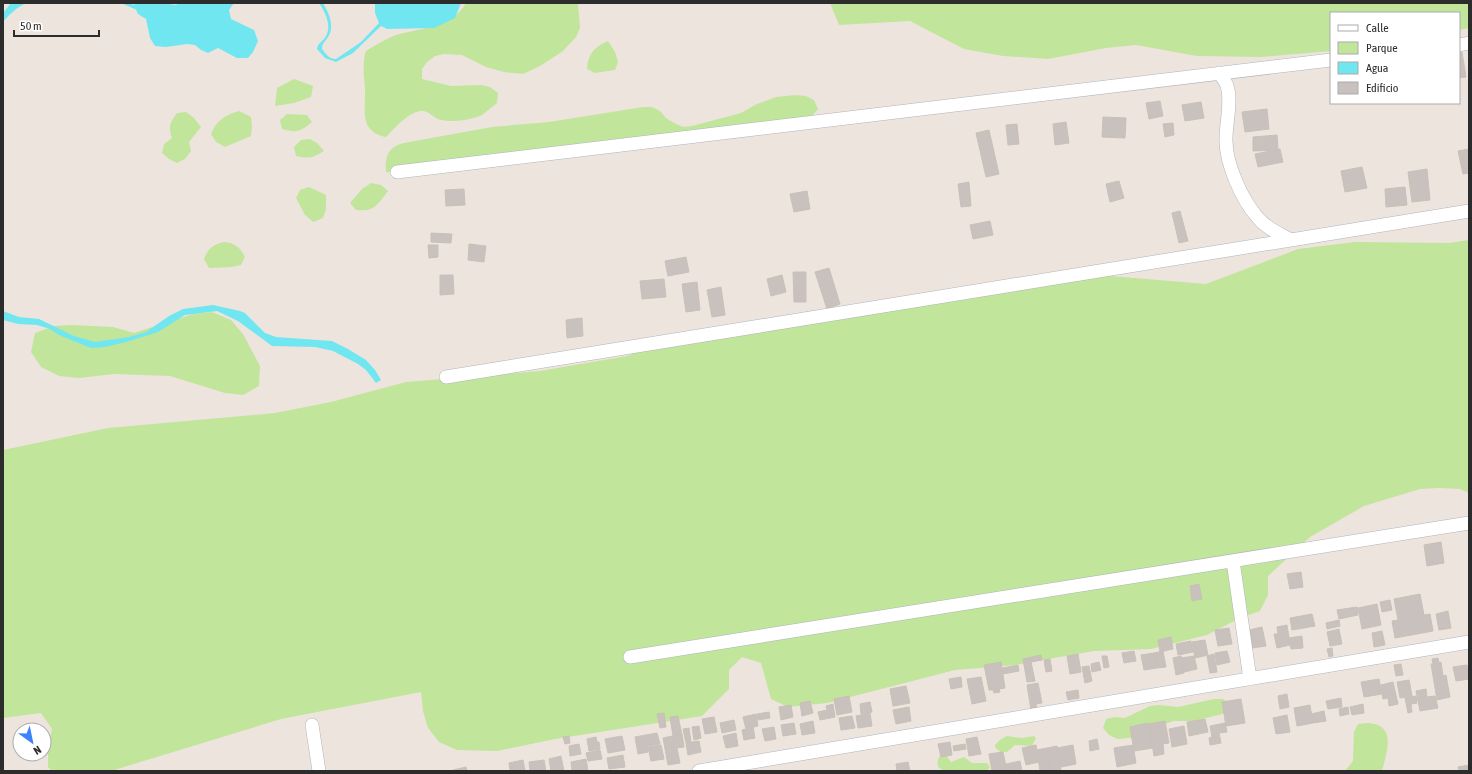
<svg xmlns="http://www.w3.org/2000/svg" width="1472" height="774" viewBox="0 0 1472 774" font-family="'Asap Condensed',sans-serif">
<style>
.green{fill:#c1e59a}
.water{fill:#70e6f1}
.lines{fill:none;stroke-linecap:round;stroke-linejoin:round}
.stream{stroke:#70e6f1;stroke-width:3.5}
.building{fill:#c9c1bd;stroke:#c9c0b7}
.minor-casing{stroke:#aeb4bc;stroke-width:14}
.minor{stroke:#fff;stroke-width:13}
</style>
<rect width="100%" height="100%" fill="#eee4de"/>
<path class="green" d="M466,3H578L580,28L576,37L563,51L540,66L523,74L504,72L486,67L462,55L444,54L435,56L427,62L422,69V79L451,86L481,85L490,87L498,93L497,103C492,107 487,111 482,115C472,120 446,124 436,118C431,115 426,110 420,111C406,114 395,128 386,137C358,131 366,110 365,89C364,75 362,64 366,51C374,46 382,41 391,37C416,27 450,31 466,3Z
M830,3H1469V28L1459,30V13H1331V51L1261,57L1197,56L1136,45L1106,48L1048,59L1003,56L964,49L910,21L839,25Z
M608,41L615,52L618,62L615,70L595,73L587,69C588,54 594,47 608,41Z
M294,79L313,86L311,97L294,103L275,106L277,88Z
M795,95L806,96L814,100L818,109L812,116L407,174L386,172C385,156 388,147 404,143L492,127L549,122L643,107H652L660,111L666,118L674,123L683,127L692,126L741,113L757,104L776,97Z
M239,111L251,117L252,127L251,136L225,147L216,142L211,134C216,121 225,115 239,111Z
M186,112L194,118L201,127L189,142L191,151L185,159L177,163L169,159L162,153L164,144L172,138C168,127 170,122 177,113Z
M287,114L307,115L312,122C300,132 297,133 282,129L280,120Z
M310,139L317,143L324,151C313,158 309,159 296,156L294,147L301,140Z
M371,183L381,185L388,191C377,205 375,212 356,210L350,203L362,189Z
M309,187L326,195V209L323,218L313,222L305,215L296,198L300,190Z
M1469,240V493L1460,489L1439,488L1420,489L1364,506L1310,537L1268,576V595L1260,611L1240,618L1207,635L1151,649L1094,651L1015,665L955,670L827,703L788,707L771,699L761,663L742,657L729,670V689L702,716L555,739L497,751L457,750L439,742L428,728L423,711L421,692L281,719L111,771H52L48,767V748L52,729L41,713L3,718V450L108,428L275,413L331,402L406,382L540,371L627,356L661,342L1071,278L1110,276L1206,284L1298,249L1355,242L1449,243Z
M224,242C235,243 240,247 245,257L241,265L232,267L209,268L204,259C208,249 212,245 224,242Z
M212,312L231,320L243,334L260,366L259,386L243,395L225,393L170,376L114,374L79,378L59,376L41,367L31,352L35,333L54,326L73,325L113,327L134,333L193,314Z
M1214,699H1223L1231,704L1223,714L1193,721H1174L1165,724L1149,734L1139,737L1118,739L1109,735L1103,728L1106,719L1115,717L1125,718L1150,706L1159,705L1178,707Z
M1368,723C1397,725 1387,751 1382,771H1345L1353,761L1354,732L1358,724Z
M1007,736L1022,738L1034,736L1036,738L1032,746L1015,745L1007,752H1000L995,747V745L1001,739Z
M941,754L946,755L951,762L964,757L972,763H987L990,767L987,771H944L938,767C937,761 938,758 941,754Z"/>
<path class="water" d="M11,3H26C16,8 10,14 3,22V13Z
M135,3H163L176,5L180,3H234L229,10L231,19L254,30L258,41L253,52L248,58H237L218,48L208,53L201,50L195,45L187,44L166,47L155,46L150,38L146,19L138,14L134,5Z
M319,3H323C329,13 335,27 328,37C325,42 322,43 322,49C326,54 329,59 336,59L361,42L379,23L375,13V3H461L455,18L434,28L387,29L381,26L353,53L336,62L325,58L317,49C318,42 323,42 326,36C332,25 325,12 319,3Z
M213,305L240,311L245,313L265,333L276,337L332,341L348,349L366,360L375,370L381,380L376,383L366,370L358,364L333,351L315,347L272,346L238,321L217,311L185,315L158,332L126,342L105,347L91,348L59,335L50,329L37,325L18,324L3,320V311L19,317L39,319L74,336L95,342L129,337L146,332L169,316L183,309Z"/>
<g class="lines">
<path class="stream" d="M125,3L139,9"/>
</g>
<path class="building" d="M1459,52H1462L1466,77L1459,78Z
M1160,101L1163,116L1149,119L1146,103Z
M1201,102L1204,118L1185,121L1182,105Z
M1267,109L1269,129L1245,132L1242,112Z
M1103,117L1126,118L1125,138L1102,137Z
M1066,122L1069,143L1055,145L1053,124Z
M1173,123L1174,135L1165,137L1163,124Z
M1017,124L1019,144L1008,145L1006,125Z
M989,130L999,174L986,177L976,133Z
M1277,135L1278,150L1253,151V137Z
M1280,149L1283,162L1258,167L1255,154Z
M1469,149V173L1463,174L1458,151Z
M1362,167L1367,188L1345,192L1341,171Z
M1427,169L1430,200L1412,202L1408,172Z
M1119,181L1124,198L1110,202L1106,184Z
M969,182L971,206L961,207L958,184Z
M1405,187L1407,205L1386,207L1385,189Z
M464,189L465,205L446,206L445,190Z
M807,191L810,209L794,212L790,194Z
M1180,211L1188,241L1179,243L1172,213Z
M990,221L993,235L973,239L970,225Z
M431,233L452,234L451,243L431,242Z
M469,244L486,246L484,262L468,260Z
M428,245H438V257L429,258Z
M686,257L689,272L668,276L665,261Z
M829,268L840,304L827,309L815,272Z
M793,272H806V302H794Z
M440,275H453L454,294L440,295Z
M782,275L786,292L771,296L767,279Z
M664,279L666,297L642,299L640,281Z
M697,282L700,310L686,312L682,284Z
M721,287L725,315L712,317L707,290Z
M582,318L583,336L567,338L566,320Z
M1441,542L1444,563L1427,566L1424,545Z
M1301,572L1303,587L1290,589L1287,574Z
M1199,584L1202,599L1192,601L1190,586Z
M1420,594L1424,615L1430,614L1433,631L1395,638L1392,621L1398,620L1394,599Z
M1390,600L1392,610L1382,612L1380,602Z
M1377,604L1381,625L1362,629L1358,608Z
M1357,607L1358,615L1339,619L1337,610Z
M1448,611L1451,628L1439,630L1436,614Z
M1312,614L1315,626L1292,630L1290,618Z
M1339,620L1340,626L1327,629L1326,623Z
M1287,625L1290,645L1277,648L1274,634H1278L1277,627Z
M1262,627L1266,646L1252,648L1249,630Z
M1229,628L1232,644L1218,646L1215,630Z
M1339,629L1342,644L1330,646L1327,632Z
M1382,631L1385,645L1374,647L1372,633Z
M1302,636L1303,648L1291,649L1289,638Z
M1171,637L1173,649L1160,652L1158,640Z
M1205,640L1208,655L1195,658L1192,642Z
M1191,641L1193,652L1178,655L1176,644Z
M1332,648L1333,656L1329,657L1327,649Z
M1134,651L1136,661L1124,663L1122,653Z
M1163,651L1166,667L1157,668L1154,653Z
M1227,651L1230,662L1217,665L1215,653Z
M1154,653L1157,668L1144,670L1141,655Z
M1078,654L1081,672L1070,674L1067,656Z
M1214,654L1217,672L1210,673L1207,656Z
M1041,655L1042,660L1031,662L1035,681L1027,682L1023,659Z
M1102,656H1107L1109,667L1104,668Z
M1181,656L1184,673L1176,675L1173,658Z
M1194,656L1197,669L1184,672L1181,658Z
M1438,658L1439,663L1441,662L1443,676L1446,675L1450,697L1437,700L1431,664H1433L1432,659Z
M1050,659L1052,671L1046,672L1044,660Z
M1001,662L1005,688L999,689L1000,692L994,693L993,690H989L984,665Z
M1099,662L1101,670L1092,672L1091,664Z
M1401,664L1403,675L1396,676L1394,665Z
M1018,665L1019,671L1003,674L1002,668Z
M1467,665L1469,679L1456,681L1453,667Z
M1089,666L1092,681L1085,683L1082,667Z
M961,677L962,687L951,689L949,679Z
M981,677L986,701L972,704L967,679Z
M1379,679L1382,694L1364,697L1361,682Z
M1409,680L1412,696L1400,698L1397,682Z
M1393,682L1398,704L1389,706L1388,698L1383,699L1381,685Z
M1038,683L1042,703L1036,704L1037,709L1031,710L1027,685Z
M906,686L910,703L893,706L890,689Z
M1426,689L1427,697L1435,696L1438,708L1420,711L1416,691Z
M1078,690L1079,698L1068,700L1066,692Z
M1287,694L1289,707L1280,709L1278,696Z
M849,696L852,712L837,715L834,699Z
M1416,696L1417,703L1411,704L1412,712L1408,713L1405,698Z
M1341,698L1342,707L1328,709L1326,701Z
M1241,699L1245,723L1226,726L1222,702Z
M810,701L813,713L802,716L800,703Z
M870,702L872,712L861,714L860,704Z
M833,704L835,717L820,720L818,712L827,710L826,706Z
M1363,704L1364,713L1352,715L1350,707Z
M791,705L793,717L781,720L779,707Z
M1310,705L1313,723L1297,726L1294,708Z
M909,707L911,721L896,724L893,710Z
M1348,707L1349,714L1340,716L1339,709Z
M1324,711L1326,721L1313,723L1311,714Z
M769,712L770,718L758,720L757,714Z
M664,713L666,727L660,728L657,714Z
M870,713L872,726L858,728L856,716Z
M756,714L758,726L746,729L743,717Z
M1287,715L1290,732L1276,734L1273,718Z
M678,716L682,735L673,736L670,717Z
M852,716L855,728L841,730L839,718Z
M714,717L717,732L705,734L702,719Z
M1205,719L1208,732L1189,736L1187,722Z
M734,720L736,730L722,733L720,723Z
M813,721L815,733L802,735L800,724Z
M1165,721L1169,743L1163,744L1164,754L1154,756L1149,724Z
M794,723L796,734L783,736L781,725Z
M1148,723L1153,748L1134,751L1130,727Z
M1225,723L1227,732L1219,733L1221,743L1210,745L1209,738L1212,737L1210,726Z
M699,726L701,738L694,740L692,727Z
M1184,726L1187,744L1172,747L1169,729Z
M753,727L755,738L744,740L742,730Z
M774,727L776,739L765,741L762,729Z
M689,728L691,742L686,743L683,729Z
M657,733L660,744L647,746L648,752L638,754L635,737Z
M736,733L738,746L726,748L723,736Z
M682,734L684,747L677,748L680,763L668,765L663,738Z
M569,736L570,743L565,744L563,737Z
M622,736L625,750L608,753L605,739Z
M596,737L597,742H599L600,749L589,751L587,739Z
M977,737L981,754L969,756L966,739Z
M1097,739L1099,749L1090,751L1089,741Z
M699,741L701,752L688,755L686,743Z
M950,742L952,755L941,757L938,744Z
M579,744L581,754L570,756L569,746Z
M965,744L966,749L954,751L953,746Z
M661,745L664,759L651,761L648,747Z
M1036,745L1039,762L1026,765L1022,748Z
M1073,745L1076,764L1061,767L1057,748Z
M1133,745L1136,763L1117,767L1114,748Z
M1057,746L1061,771H1051L1047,748Z
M1047,748L1051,771H1040L1037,750Z
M600,750L602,759L588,761L586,753Z
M1003,752L1007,771H992L989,754Z
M623,755L625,767L609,769L607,758Z
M561,756L564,771H551L549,759Z
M586,759L588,771H572L571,762Z
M523,760L525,771H510L509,763Z
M544,760L546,771H530L529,762Z
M1020,761L1022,771H1007L1006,764Z
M908,762L910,771H897L896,764Z
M1469,765V771H1459L1458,767Z
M466,767L467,771H453V770Z"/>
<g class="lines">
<g class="minor-casing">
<path id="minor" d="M1459,45L1469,43
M1219,73C1222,77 1226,82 1227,86C1232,100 1226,123 1226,138C1225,163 1242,200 1258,218C1266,228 1280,234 1291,240
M397,172L1331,60
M446,377L1469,211
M1233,561L1250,679
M630,657L1469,523
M312,725L319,771
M699,771L1469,642"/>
</g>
<use href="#minor" class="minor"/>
</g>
<rect width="1472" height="774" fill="none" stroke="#2c2c2c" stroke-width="8"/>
<rect x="1330" y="12" width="130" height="92" fill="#ffffff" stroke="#ababab"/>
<rect x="1338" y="25" width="20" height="6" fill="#ffffff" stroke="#ababab"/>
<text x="1366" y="32" font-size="12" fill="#2c2c2c">Calle</text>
<rect x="1338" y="42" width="20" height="12" fill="#c1e59a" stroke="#ababab"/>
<text x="1366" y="52" font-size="12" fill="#2c2c2c">Parque</text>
<rect x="1338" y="62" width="20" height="12" fill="#70e6f1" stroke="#ababab"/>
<text x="1366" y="72" font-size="12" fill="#2c2c2c">Agua</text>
<rect x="1338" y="82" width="20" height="12" fill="#c9c1bd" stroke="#ababab"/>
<text x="1366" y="92" font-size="12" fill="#2c2c2c">Edificio</text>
<g transform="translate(32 742) rotate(147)"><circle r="19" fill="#ffffff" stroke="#ababab"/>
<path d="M0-3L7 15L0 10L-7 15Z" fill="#3c82fd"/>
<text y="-6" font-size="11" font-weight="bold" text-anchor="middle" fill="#2c2c2c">N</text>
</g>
<path d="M14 30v6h85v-6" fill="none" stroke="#2c2c2c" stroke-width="2"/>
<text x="20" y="30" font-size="12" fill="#2c2c2c" stroke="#ffffff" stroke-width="3" paint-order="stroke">50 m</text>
</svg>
